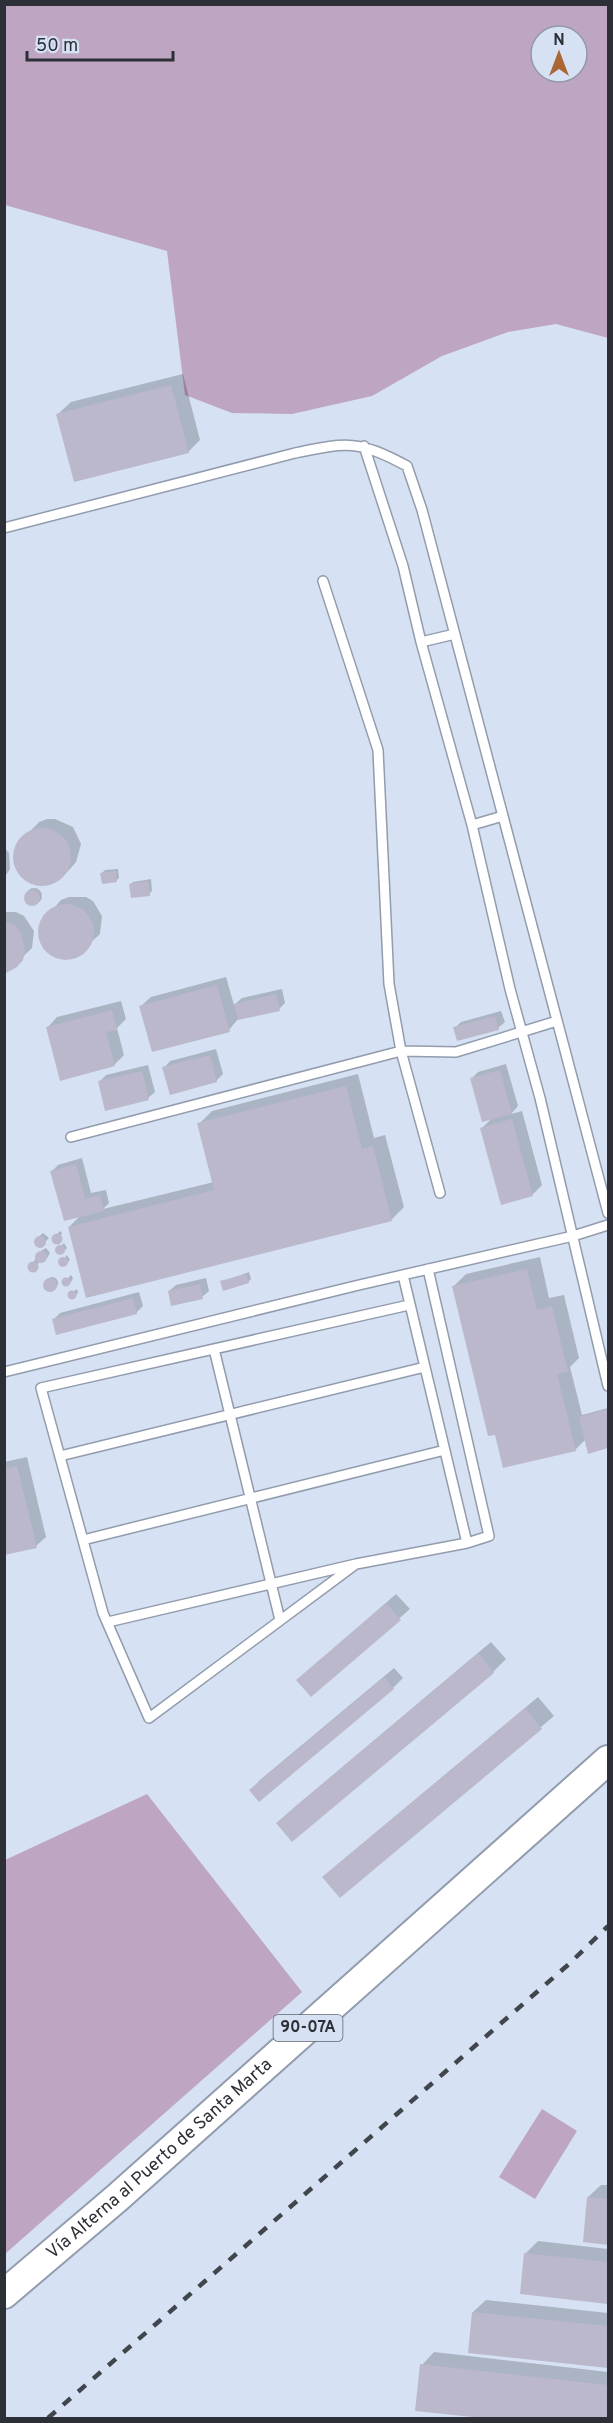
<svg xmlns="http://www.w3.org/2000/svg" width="613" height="2423" viewBox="0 0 613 2423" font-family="Overpass,sans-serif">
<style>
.green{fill:#bea5c1;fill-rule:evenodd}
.shadow{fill:#0003}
.building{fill:#bbb8cc}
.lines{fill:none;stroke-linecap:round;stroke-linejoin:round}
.service-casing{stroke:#929cad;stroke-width:12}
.primary-casing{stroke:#929cad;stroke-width:32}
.service{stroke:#fff;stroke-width:9}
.primary{stroke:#fff;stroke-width:28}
.rail{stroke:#41464d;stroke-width:4.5;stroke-dasharray:10 10;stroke-linecap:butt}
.labels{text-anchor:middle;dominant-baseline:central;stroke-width:5;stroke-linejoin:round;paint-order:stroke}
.shield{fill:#d6e1f3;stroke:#5f656f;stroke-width:1.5}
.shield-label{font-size:16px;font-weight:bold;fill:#2c3036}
.street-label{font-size:18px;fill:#2c3036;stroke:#d6e1f3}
</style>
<rect width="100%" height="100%" fill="#d6e1f3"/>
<path class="green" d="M4,5H608V338L556,324L508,332L442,356L372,396L292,414L232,413L185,395L167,251L5,205ZM541,36H577V72H541Z
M147,1794L302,1992L5,2254V1860Z
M542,2109L577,2131L535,2199L499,2177Z"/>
<path class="shadow" d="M183,374L200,440L188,452L58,414L71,402Z
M47,819H55L73,827L81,844L76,862L70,869L59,880L41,885L23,878L15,862L17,845L39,822Z
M4,847L9,853L10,869L4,878Z
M118,869L119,878L116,881L102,873L105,870Z
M151,879L152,891L149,894L130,885L133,882Z
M26 896a8 8 0 1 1 16 0a8 8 0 1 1-16 0Z
M69,897H86L93,901L102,916L100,934L76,956L59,957L51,954L41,940V924L61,900Z
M4,912H16L24,916L34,931L32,948L8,971L4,973Z
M226,977L234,1005L242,998L282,989L285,1003L279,1009L238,1019L229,1030L141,1006L151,997Z
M121,1001L126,1019L117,1028L124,1055L114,1065L48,1027L57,1017Z
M501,1011L505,1022L498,1028H455L461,1022Z
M216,1049L223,1074L216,1081L164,1068L170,1061Z
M506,1064L518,1106L511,1114L522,1111L542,1185L532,1195L482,1128L492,1118L472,1078L478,1072Z
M148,1065L155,1092L148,1098L99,1082L106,1075Z
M358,1074L374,1138L385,1135L404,1207L391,1220L69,1227L81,1215L52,1171L58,1165L82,1158L91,1193L106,1190L109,1203L103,1209L214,1182L199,1124L212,1111Z
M60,1231L62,1233L58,1242L53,1239Z
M43,1233L49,1238L41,1246H38L36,1242L37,1238Z
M64,1243L67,1248L61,1254L57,1250Z
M46,1248L50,1253L47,1258L40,1261L34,1270L30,1269L39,1252Z
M67,1255L70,1260L64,1266L60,1264Z
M540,1257L549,1298L564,1295L579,1358L570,1367L582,1415L608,1408V1447L589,1452L586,1439L575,1450L453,1287L466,1274Z
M249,1272L251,1279L248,1282H222Z
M71,1275L73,1278L71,1282L68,1285L64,1283Z
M46 1283a6 6 0 1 1 12 0a6 6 0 1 1-12 0Z
M206,1278L209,1291L202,1297L169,1291L176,1285Z
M77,1289L78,1293L72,1298L70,1294Z
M139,1292L143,1306L136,1313L54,1319L60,1313Z
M27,1457L46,1537L36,1546L4,1553V1462Z
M396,1594L410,1609L311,1695L308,1671Z
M491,1642L506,1659L493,1672L292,1840L278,1823L290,1811Z
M394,1668L403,1678L393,1688L259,1800L251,1790L260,1780Z
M538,1697L554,1716L340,1896L337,1865Z
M601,2185H608V2243L584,2241L588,2197Z
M538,2241L608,2249V2302L521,2293L525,2254Z
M486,2300L608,2313V2367L469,2352L473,2312Z
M434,2352L608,2372V2418H495L416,2410L422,2365Z"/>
<path class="building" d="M171,385L189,453L74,482L56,414Z
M13 857a29 29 0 1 1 58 0a29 29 0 1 1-58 0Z
M116,871L117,882L102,884L100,873Z
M148,881L150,896L131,898L129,884Z
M24 898a8 8 0 1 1 16 0a8 8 0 1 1-16 0Z
M38 932a28 28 0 1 1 56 0a28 28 0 1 1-56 0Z
M4,921L14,925L21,932L25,951L23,960L17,967L4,974Z
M217,985L230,1032L152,1052L139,1006Z
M276,994L280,1011L238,1020L234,1004Z
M112,1010L117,1030L106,1032L115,1066L60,1081L46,1027Z
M495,1016L499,1030L457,1041L453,1027Z
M210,1055L217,1082L170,1095L162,1067Z
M500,1070L512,1114L482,1122L470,1078Z
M142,1071L149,1100L105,1111L98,1081Z
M346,1086L362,1149L373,1146L392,1221L86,1298L68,1227L214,1190L197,1123Z
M512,1119L533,1196L501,1205L480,1128Z
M76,1164L85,1199L100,1195L104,1211L64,1221L50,1171Z
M51.5 1239a5.5 5.5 0 1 1 11 0a5.5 5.5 0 1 1-11 0Z
M34 1242a6 6 0 1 1 12 0a6 6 0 1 1-12 0Z
M55 1250a5 5 0 1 1 10 0a5 5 0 1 1-10 0Z
M35 1257a6 6 0 1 1 12 0a6 6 0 1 1-12 0Z
M58 1262a5 5 0 1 1 10 0a5 5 0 1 1-10 0Z
M27.5 1267a5.5 5.5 0 1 1 11 0a5.5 5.5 0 1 1-11 0Z
M527,1269L537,1310L552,1306L568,1372L557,1374L576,1451L503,1468L495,1435L488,1436L452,1286Z
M246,1274L249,1283L223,1291L220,1281Z
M61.5 1282a4.5 4.5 0 1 1 9 0a4.5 4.5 0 1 1-9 0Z
M43 1285a7 7 0 1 1 14 0a7 7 0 1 1-14 0Z
M200,1284L203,1299L171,1306L168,1291Z
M67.5 1295a4.5 4.5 0 1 1 9 0a4.5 4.5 0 1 1-9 0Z
M133,1298L137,1314L56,1335L52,1319Z
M608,1409V1448L588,1454L579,1417Z
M17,1466L37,1548L4,1555V1469Z
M386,1603L401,1620L311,1697L296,1680Z
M478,1653L494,1673L292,1842L276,1823Z
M384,1677L394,1689L259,1802L249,1790Z
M525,1708L542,1729L340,1898L322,1877Z
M587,2197L608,2199V2245L583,2242Z
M524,2253L608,2262V2304L520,2294Z
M472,2312L608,2326V2368L468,2353Z
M420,2364L608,2385V2418H482L415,2411Z"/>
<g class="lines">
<g class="service-casing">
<path id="service" d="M364,446L403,566L421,642L472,825L510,989L540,1098L608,1386
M4,528L295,453C348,442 358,440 407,466L422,510L608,1213
M323,581L378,750L389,984L401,1051L456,1052L557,1021
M421,642L455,634
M472,825L503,816
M71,1137L401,1051L440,1193
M403,1275L467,1543
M214,1349L280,1620
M4,1372L359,1285L573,1236L608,1225
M60,1456L425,1367
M83,1540L445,1450
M356,1564L149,1718L103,1613L41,1388L409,1305
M108,1622L356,1564L467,1543L489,1536L428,1269"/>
</g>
<g class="primary-casing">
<g id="primary">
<path id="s1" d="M4,2294L117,2198L608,1760"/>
</g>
</g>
<use href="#service" class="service"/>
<use href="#primary" class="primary"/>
<path class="rail" d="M48,2418L569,1964L608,1926"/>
</g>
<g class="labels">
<rect class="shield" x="273.5" y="2015" width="69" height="26" rx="4.5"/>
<g class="shield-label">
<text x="308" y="2028">90-07A</text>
</g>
<g class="street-label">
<text stroke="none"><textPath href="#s1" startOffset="206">Vía Alterna al Puerto de Santa Marta</textPath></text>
</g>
</g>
<rect width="613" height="2423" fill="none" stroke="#2c3036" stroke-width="12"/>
<g transform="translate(559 54)"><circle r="28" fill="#d6e1f3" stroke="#929aa7" stroke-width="1.5"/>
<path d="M0-4.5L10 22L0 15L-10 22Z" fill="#aa6735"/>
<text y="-9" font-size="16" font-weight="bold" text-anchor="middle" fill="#2c3036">N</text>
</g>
<path d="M27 51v9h146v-9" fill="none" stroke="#2c3036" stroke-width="3"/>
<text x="36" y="51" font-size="18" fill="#2c3036" stroke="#d6e1f3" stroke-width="4.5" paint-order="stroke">50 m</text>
</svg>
